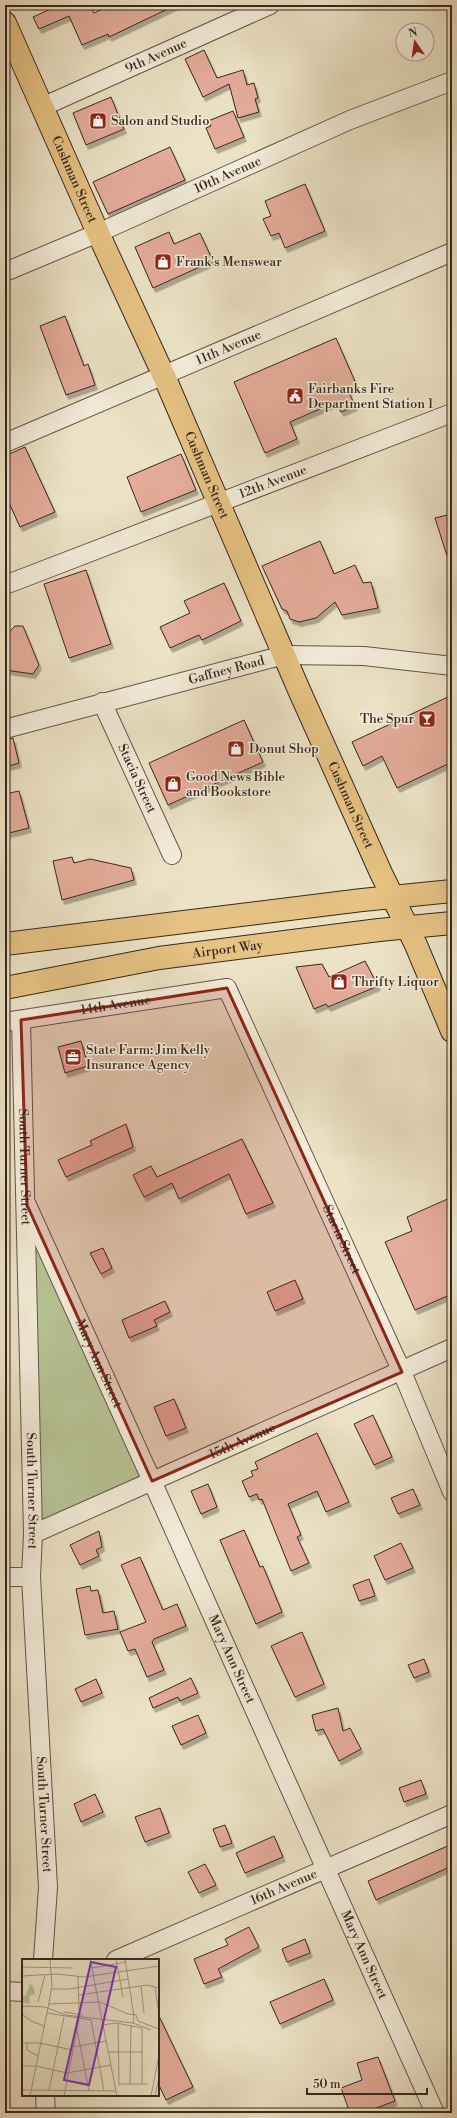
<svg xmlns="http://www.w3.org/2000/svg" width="457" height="2118" viewBox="0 0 457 2118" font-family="'Libre Bodoni',serif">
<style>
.green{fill:#b7c495;stroke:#78755a}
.building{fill:#e4ac9a;stroke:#38261e;filter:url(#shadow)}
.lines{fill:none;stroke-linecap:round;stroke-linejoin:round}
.minor-casing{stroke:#655548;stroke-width:20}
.major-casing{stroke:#38261e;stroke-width:24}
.minor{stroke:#f3edda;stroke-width:18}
.major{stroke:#e6c283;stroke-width:22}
.marked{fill:#8f2418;fill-opacity:0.2;stroke:#8f2418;stroke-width:3;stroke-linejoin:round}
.labels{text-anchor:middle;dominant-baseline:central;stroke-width:3;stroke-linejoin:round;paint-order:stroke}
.street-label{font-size:13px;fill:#38261e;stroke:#f3edda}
.poi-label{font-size:13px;fill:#38261e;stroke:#f3edda;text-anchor:start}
.inset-road{fill:none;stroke:#a49783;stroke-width:1}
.view{fill:#7b2cbf;fill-opacity:0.15;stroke:#7b2cbf;stroke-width:2}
.inset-edge{fill:none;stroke:#38261e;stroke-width:2}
</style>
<defs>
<filter id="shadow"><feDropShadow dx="2.5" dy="4.5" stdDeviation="0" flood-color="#0004"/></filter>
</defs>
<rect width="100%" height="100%" fill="#ece3c6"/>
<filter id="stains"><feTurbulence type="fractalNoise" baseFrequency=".005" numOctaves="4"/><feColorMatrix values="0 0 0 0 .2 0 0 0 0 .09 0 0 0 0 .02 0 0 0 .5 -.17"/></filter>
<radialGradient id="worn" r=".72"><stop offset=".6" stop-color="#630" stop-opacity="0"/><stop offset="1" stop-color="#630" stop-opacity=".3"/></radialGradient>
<path class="green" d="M27,1205L152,1481L33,1534Z"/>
<path class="building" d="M59,5H92L90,6L94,13L111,5H176L109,37L108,34L82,45L69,16L39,29L33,17Z
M204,50L217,78L243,70L247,85L254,83L258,98L255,99L259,112L238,118L229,84L203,97L185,59Z
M111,97L124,129L86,145L73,113Z
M233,111L244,137L215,149L206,128L211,126L208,121Z
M170,147L185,180L108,214L93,182Z
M305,184L325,231L285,248L279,233L271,236L263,219L271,216L265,201Z
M169,232L174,244L200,233L213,261L153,288L135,247Z
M65,316L84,366L88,364L95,385L66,395L40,326Z
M336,338L357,386L348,390L355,406L341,412L336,402L290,422L297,439L265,453L234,382Z
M25,447L55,512L20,527L5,494V456Z
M181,454L196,490L141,512L127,477Z
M452,514V562H449L435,518Z
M320,541L334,574L355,565L363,583L371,582L378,608L342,615L335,602L316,618L299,622L290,619L287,611L282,609L262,566Z
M86,570L111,644L69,658L44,584Z
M224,583L241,621L202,640L199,635L170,648L160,627L190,613L184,601Z
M15,626H23L39,665L33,674L5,670V637Z
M452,695V762L397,788L382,756L363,766L352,742Z
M244,720L263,762L168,805L149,763Z
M13,738L19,763L5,767V739Z
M19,791L29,828L5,834V794Z
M72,857L74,863L90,859L131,868L134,880L62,900L53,861Z
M365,961L378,986L328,1007L326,1004L314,1009L296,967L322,964L329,977Z
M81,1041L88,1066L65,1073L58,1047Z
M126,1124L133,1147L66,1177L58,1160L92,1145L90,1141Z
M242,1139L273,1203L246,1214L229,1174L179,1199L172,1183L144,1197L133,1175L151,1166L157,1177Z
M452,1197V1294L415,1310L385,1242L412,1231L407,1217Z
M103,1248L112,1268L101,1274L90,1253Z
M295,1280L303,1299L275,1311L267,1292Z
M165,1301L170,1312L154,1320L157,1326L129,1338L122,1320Z
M174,1399L186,1428L166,1436L154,1407Z
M373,1415L392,1457L374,1465L354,1424Z
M317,1433L349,1502L326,1512L317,1491L288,1504L301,1535L297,1537L309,1563L291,1571L262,1499L259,1500L257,1494L249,1497L242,1481L253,1476L251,1471L258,1469L255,1462Z
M208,1484L217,1507L201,1514L191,1491Z
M413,1489L420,1505L398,1514L391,1498Z
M244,1530L260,1567L263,1566L282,1612L256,1624L220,1540Z
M99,1531L102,1547L96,1550L99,1556L80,1565L70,1545Z
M401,1543L413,1568L385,1580L374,1556Z
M140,1557L163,1610L177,1604L186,1626L154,1639L152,1642L164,1670L147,1677L135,1649L128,1651L120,1632L146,1622L121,1565Z
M369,1579L375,1596L359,1601L353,1585Z
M90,1586L91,1591L98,1590L103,1613L114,1611L118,1629L85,1635L76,1589Z
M302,1632L324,1684L295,1697L271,1646Z
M424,1659L429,1672L414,1678L408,1665Z
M191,1678L198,1693L180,1701L178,1697L153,1708L149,1698Z
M96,1679L102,1693L81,1702L75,1689Z
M338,1708L343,1731L350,1728L361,1749L339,1761L323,1729L316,1731L312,1715Z
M198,1715L206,1733L181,1745L172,1726Z
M421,1780L426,1794L404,1802L399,1788Z
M95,1794L103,1812L81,1822L74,1804Z
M160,1808L169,1833L145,1842L135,1817Z
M225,1825L232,1843L220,1847L213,1829Z
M274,1836L283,1857L245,1873L236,1853Z
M452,1844V1866L376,1900L368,1881Z
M205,1864L216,1885L199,1893L188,1872Z
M249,1927L259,1947L218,1969L222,1977L204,1984L194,1959L228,1945L225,1939Z
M305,1939L310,1953L287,1962L282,1949Z
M324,1979L333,2000L280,2024L270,2002Z
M158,2014L193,2087L166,2100L158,2083Z
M378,2057L395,2101L363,2113H350L341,2088L362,2080L357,2063Z"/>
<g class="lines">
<g class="minor-casing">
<g id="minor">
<path id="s1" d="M42,107L270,5"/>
<path id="s2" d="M5,272L98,233L350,120L452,81"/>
<path id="s3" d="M5,443L452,252"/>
<path id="s4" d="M5,585L452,413"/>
<path id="s5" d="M102,702L172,855"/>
<path id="s6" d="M5,729L284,655L364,656L452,666"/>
<path id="s7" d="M21,1020L33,1534L31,1577L48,1887L43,1960"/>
<path id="s8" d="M5,1022L227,988L402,1372L452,1492"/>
<path id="s9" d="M27,1205L152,1481L435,2113"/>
<path id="s10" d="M33,1534L452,1348"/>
<path d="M5,1577H31"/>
<path id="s11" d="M116,1960L452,1814"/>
<path d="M5,1991L23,1992"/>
<path d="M45,2095L46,2113"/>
</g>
</g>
<g class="major-casing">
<g id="major">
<path id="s12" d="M5,23L98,233L164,376L299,690L381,873L416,945L452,1031"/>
<path d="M5,944L362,900L452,891"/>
<path id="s13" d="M5,988L159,958L379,930L452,923"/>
</g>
</g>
<use href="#minor" class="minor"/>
<use href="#major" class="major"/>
</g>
<path class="marked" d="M227,988L402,1372L152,1481L27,1205L21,1020Z"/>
<defs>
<g id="shop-square" transform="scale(0.9)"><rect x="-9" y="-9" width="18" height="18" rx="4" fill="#8f2418" stroke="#f3edda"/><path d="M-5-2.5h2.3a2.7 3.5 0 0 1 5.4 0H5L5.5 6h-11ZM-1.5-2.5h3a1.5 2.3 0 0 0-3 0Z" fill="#fff"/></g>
<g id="civic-square" transform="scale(0.9)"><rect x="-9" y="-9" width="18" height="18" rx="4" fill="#8f2418" stroke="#f3edda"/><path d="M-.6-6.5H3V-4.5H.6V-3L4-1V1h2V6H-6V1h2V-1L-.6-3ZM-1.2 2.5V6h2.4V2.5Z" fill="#fff"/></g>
<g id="bar-square" transform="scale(0.9)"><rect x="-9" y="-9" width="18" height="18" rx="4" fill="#8f2418" stroke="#f3edda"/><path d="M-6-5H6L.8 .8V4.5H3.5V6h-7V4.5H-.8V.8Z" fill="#fff"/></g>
<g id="office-square" transform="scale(0.9)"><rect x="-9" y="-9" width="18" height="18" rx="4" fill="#8f2418" stroke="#f3edda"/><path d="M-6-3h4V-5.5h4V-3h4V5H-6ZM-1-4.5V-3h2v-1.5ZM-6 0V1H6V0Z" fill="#fff"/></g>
</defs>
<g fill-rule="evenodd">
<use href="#shop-square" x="98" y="121"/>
<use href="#shop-square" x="163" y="262"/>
<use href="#civic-square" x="295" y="396"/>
<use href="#bar-square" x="427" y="719"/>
<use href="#shop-square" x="236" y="749"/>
<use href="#shop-square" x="173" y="784"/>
<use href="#shop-square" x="339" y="982"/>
<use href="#office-square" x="73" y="1057"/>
</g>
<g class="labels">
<g class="street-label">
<text stroke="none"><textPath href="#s1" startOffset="125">9th Avenue</textPath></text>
<text stroke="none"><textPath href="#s2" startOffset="243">10th Avenue</textPath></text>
<text stroke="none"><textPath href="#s12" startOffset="171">Cushman Street</textPath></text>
<text stroke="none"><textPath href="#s3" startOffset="243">11th Avenue</textPath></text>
<text stroke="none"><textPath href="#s12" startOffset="495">Cushman Street</textPath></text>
<text stroke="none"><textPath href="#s4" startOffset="287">12th Avenue</textPath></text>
<text stroke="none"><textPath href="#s6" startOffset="229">Gaffney Road</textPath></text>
<text stroke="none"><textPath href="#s5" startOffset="84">Stacia Street</textPath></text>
<text stroke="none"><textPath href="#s12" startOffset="855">Cushman Street</textPath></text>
<text stroke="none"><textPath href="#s13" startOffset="226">Airport Way</textPath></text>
<text stroke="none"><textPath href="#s8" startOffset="112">14th Avenue</textPath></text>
<text stroke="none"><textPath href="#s7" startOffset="147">South Turner Street</textPath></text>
<text stroke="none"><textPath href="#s8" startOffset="501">Stacia Street</textPath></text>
<text stroke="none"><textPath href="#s9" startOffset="174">Mary Ann Street</textPath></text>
<text stroke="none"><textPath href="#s10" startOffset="229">15th Avenue</textPath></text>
<text stroke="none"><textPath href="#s7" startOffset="471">South Turner Street</textPath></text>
<text stroke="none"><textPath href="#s9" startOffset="498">Mary Ann Street</textPath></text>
<text stroke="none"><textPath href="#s7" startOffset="795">South Turner Street</textPath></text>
<text stroke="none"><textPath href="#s11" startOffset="183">16th Avenue</textPath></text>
<text stroke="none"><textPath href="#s9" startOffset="822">Mary Ann Street</textPath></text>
</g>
<g class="poi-label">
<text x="111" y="121">Salon and Studio</text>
<text x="176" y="262">Frank's Menswear</text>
<text x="308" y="389">Fairbanks Fire<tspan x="308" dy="15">Department Station 1</tspan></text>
<text x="414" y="719" text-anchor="end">The Spur</text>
<text x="249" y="749">Donut Shop</text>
<text x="186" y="777">Good News Bible<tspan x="186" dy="15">and Bookstore</tspan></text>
<text x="352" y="982">Thrifty Liquor</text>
<text x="86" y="1050">State Farm: Jim Kelly<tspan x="86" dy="15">Insurance Agency</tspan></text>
</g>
</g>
<g transform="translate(22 1959)">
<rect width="137" height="137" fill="#ece3c6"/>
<path d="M8,25L11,27L13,35L7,37L8,44H0V39L4,36Z" fill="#b7c495"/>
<path class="inset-road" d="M45,0H72M68,0L95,137M94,0L101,38M103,0L112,57L111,64M0,8L51,9M70,9L104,3M0,17L35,15L62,18L137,7M56,18L57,51M119,27L122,54M133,29L137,55M30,30H47L106,20M57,36L125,26L137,29M16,43L23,16M27,45L78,43L106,55L114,56L116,62L137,70M0,47L23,48L44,56L111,64L129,71M26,49L30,27L28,0M42,53L61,56M25,54L69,61L82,132M0,55L9,62L22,67M96,64L97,125M81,66L94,64L120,69V125M55,71L67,132M0,84H18L50,91M5,84V91L16,97M51,88L84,82M87,93H121M0,107H13M14,107L45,114L89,106M96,125H126M108,125L109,66M0,131L94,132M27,131L42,58M8,137L26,49M42,137L57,60M129,137L137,96M133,137L137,118"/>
<path class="view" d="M69,3L94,8L67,126L42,121Z"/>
<rect width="137" height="137" class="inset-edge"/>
</g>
<rect width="457" height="2118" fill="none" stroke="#ece3c6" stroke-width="20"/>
<rect x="6" y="6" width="445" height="2106" fill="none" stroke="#38261e" stroke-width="2"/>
<rect x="10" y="10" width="437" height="2098" fill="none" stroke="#38261e"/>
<g transform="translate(415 42) rotate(347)"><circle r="19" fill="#f3edda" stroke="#a89d8f"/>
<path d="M0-3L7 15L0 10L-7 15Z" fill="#8f2418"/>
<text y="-6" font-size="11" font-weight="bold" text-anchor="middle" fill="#38261e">N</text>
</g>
<path d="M307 2088v6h120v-6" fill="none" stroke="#38261e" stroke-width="2"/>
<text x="313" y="2088" font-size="12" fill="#38261e" stroke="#f3edda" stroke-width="3" paint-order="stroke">50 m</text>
<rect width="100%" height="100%" filter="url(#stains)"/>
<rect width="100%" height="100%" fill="url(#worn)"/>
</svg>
